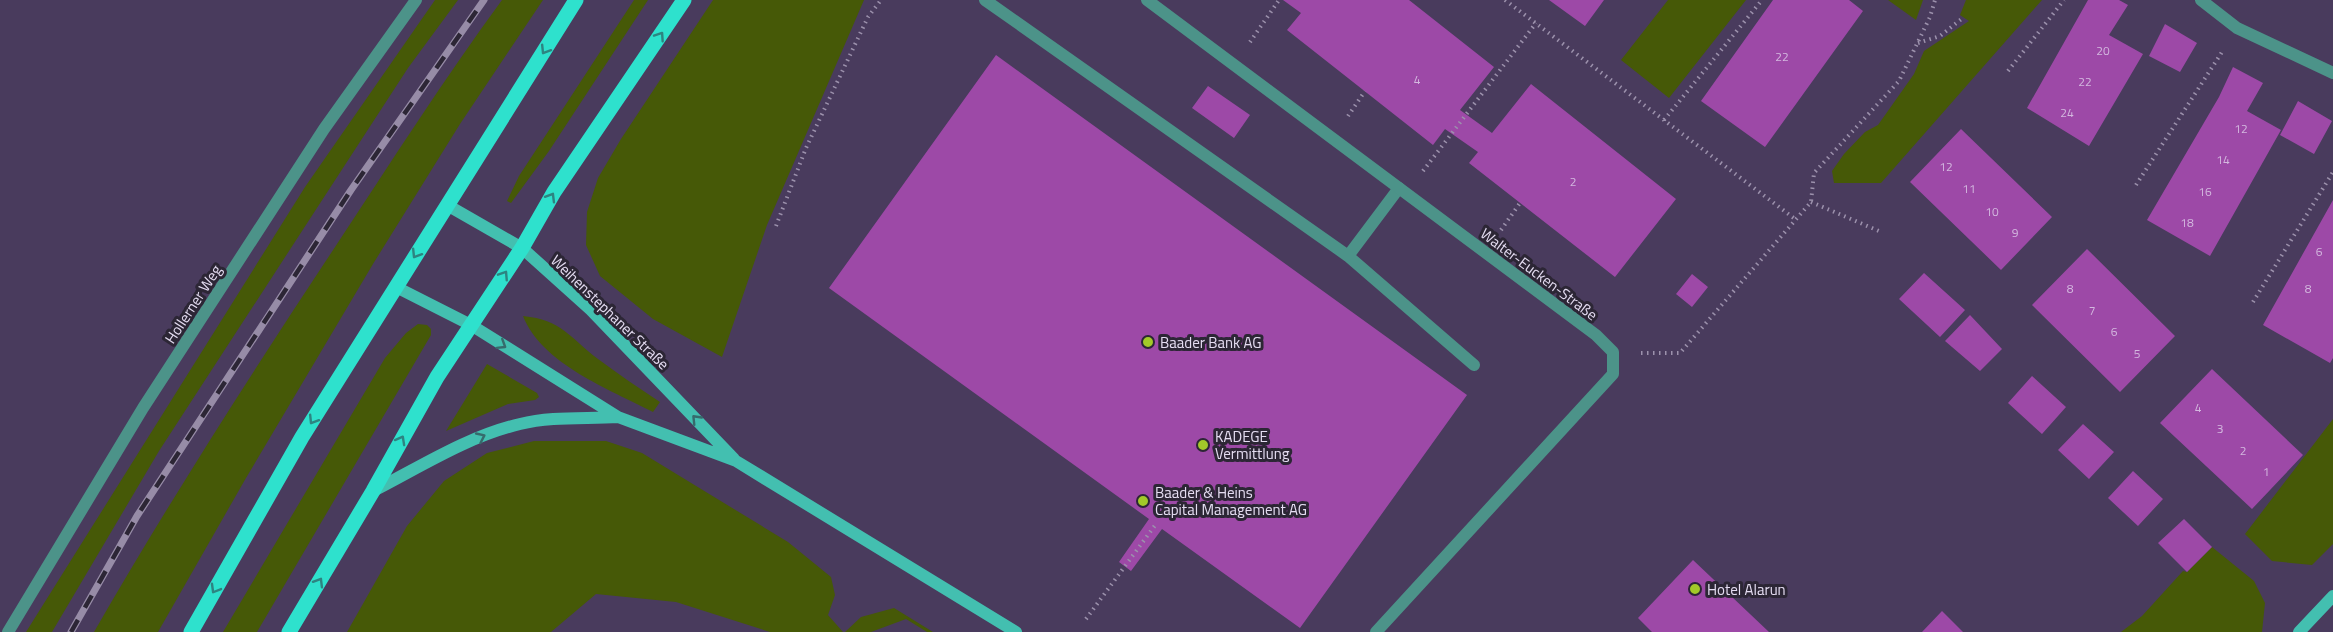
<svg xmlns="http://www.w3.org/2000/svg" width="2333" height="632" viewBox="0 0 2333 632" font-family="'Titillium Web',sans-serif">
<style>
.green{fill:#465907}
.building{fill:#9d49a7}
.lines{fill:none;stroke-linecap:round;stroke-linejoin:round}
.path{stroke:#9c91ac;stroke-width:4;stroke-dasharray:1.5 4.5;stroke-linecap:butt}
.lane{stroke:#4c9389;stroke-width:12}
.street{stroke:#4c9389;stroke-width:12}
.secondary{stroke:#43bfb0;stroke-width:12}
.primary{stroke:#2ee1cd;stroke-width:15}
.rail-casing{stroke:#978ca7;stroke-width:7}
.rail{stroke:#2c2635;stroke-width:4.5;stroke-dasharray:14;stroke-linecap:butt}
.oneway{stroke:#2d8481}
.oneway2{stroke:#366b6c}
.poi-dot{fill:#a2c929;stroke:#2c2635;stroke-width:2}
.labels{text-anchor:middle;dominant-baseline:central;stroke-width:6;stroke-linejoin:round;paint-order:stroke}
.number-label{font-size:12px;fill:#d3b8df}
.street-label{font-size:15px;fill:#e5ddf2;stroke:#2c2635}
.poi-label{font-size:15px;fill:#e5ddf2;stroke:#2c2635;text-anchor:start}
</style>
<rect width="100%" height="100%" fill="#493b5d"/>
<path class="green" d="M435,0H458L408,68L159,451L52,632H26L305,187Z
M502,0H543L460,124L373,264L246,478L158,632H94C170,500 253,371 337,244C391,162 444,79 502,0Z
M634,0H648L549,151L511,203L507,201L519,176Z
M713,0H864L767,225L722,357L653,319L600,276L586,245L587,212L598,178L621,139Z
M1668,0H1746L1669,98L1621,60Z
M1888,0H1923L1916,20Z
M1966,0H2042L1881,183H1834L1832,171L1844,154L1865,132L1878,125L1914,74L1924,51L1969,21L1960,15Z
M523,316C562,320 569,337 598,359C618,374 639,388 660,402L653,412C609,389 542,364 523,316Z
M418,324L427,325L431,329V335L257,632H223L385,358L406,333Z
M487,364L537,393L539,397L535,400L508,404L446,431Z
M2333,419V544L2312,565L2272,561L2245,534Z
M534,441H606L642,453L788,542L831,577L835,595L828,615L843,632H770L676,602L596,594L551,632H347L407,526L444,481L487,453Z
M2212,547L2254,581L2265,603L2262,632H2121L2142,616L2183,571L2187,572Z
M894,608L933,632H927L906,619L871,632H845L861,617Z"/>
<path class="building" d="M1283,0H1409L1494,67L1460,110L1492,133L1531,84L1676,199L1615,277L1469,163L1478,152L1445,129L1433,145L1287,30L1301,13Z
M1549,0H1604L1585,26Z
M1773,0H1849L1863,11L1765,147L1701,101Z
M2088,0H2119L2128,5L2109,35L2143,54L2089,146L2027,108Z
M2165,24L2197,43L2180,72L2149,56Z
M996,55L1467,395L1300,628L1162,529L1131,571L1119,562L1149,519L829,288Z
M2233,67L2263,83L2247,111L2281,130L2210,256L2147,220L2219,97Z
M1208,86L1250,115L1234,138L1192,108Z
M2298,101L2332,121L2314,154L2280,135Z
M1961,129L2052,217L2001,270L1910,182Z
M2333,200V358L2330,363L2263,325Z
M2087,249L2175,336L2120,392L2032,305Z
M1924,273L1965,310L1940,337L1899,299Z
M1692,274L1708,287L1692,307L1676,294Z
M1970,315L2002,349L1980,371L1945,341Z
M2212,369L2303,455L2252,509L2160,423Z
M2032,376L2066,407L2042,434L2008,403Z
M2083,424L2114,452L2089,479L2058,450Z
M2133,471L2163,499L2138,526L2108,498Z
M2184,519L2212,547L2187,572L2158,543Z
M1693,560L1769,632H1652L1638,618Z
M1942,611L1963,632H1922Z"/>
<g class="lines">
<path class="path" d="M1505,0L1795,219
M1250,42L1279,0
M1918,43L1940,36L1964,17
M2008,71L2064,0
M1348,116L1365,91
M1664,120L1762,0
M1423,171L1536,23
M2136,185L2222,52
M1811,202L1879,231
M776,226L806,148L868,17L881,0
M1501,230L1520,203
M2253,302L2333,172
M1641,353H1680L1811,202L1814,173L1899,81L1930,17L1935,0
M1086,619L1156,524"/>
<path class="lane" d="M985,0L1348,256L1399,188
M1348,256L1474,365"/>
<path class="street" d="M1147,0L1596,335L1613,352V374L1376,632
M2201,0L2237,28L2333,73
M8,632L143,408L324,129L416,0"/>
<path class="secondary" d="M447,205L522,248L591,310L734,459
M396,287L471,325L618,417L736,461L1016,632
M373,491C420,467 468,436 520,424C552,416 585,419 618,417
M2299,632L2333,596"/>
<path class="primary" d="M191,632L302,437L576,0
M289,632L373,491L437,377L522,248L554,192L684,0"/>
<g class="rail-casing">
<path id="rail" d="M71,632L137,516L351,190L484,0"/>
</g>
<use href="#rail" class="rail"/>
</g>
<defs><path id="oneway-chevron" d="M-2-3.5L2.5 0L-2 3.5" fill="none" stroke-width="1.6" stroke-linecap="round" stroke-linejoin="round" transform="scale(1.5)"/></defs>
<g class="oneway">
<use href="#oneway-chevron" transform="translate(660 36) rotate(-56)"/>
<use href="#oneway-chevron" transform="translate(545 50) rotate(122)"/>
<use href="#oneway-chevron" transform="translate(551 197) rotate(-59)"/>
<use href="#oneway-chevron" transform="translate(416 254) rotate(122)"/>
<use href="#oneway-chevron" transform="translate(504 275) rotate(-57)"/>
<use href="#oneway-chevron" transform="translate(313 420) rotate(122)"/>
<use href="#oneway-chevron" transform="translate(401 440) rotate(-61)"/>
<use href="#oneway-chevron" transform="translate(319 582) rotate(-59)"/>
<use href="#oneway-chevron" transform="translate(215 589) rotate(120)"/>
</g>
<g class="oneway2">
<use href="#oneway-chevron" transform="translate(502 345) rotate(32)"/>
<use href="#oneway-chevron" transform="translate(696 419) rotate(-134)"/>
<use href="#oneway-chevron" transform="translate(481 437) rotate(-25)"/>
</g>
<g class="poi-dot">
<circle cx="1148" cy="342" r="6"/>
<circle cx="1203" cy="445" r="6"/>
<circle cx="1143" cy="501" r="6"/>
<circle cx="1695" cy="589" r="6"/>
</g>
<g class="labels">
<g class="number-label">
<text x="2103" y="50">20</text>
<text x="1782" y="56">22</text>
<text x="1417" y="79">4</text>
<text x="2085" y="81">22</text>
<text x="2067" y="112">24</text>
<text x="2241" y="128">12</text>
<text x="2223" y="159">14</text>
<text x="1946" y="166">12</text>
<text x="1573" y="181">2</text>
<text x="1969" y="188">11</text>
<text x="2205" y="191">16</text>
<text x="1992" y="211">10</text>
<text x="2187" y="222">18</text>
<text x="2015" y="232">9</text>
<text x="2319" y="251">6</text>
<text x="2070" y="288">8</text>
<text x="2308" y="288">8</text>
<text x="2092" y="310">7</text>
<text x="2114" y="331">6</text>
<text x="2137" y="353">5</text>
<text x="2198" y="407">4</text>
<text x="2220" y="428">3</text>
<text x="2243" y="450">2</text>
<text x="2266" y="471">1</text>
</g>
<g class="street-label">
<text transform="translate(1539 274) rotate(37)">Walter-Eucken-Straße</text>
<text transform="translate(193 304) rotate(-57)">Hollerner Weg</text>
<text transform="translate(610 312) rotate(44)">Weihenstephaner Straße</text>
</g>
<g class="poi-label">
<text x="1160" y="342">Baader Bank AG</text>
<text x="1215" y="436">KADEGE<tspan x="1215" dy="17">Vermittlung</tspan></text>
<text x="1155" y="492">Baader &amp; Heins<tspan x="1155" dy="17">Capital Management AG</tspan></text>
<text x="1707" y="589">Hotel Alarun</text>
</g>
</g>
</svg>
